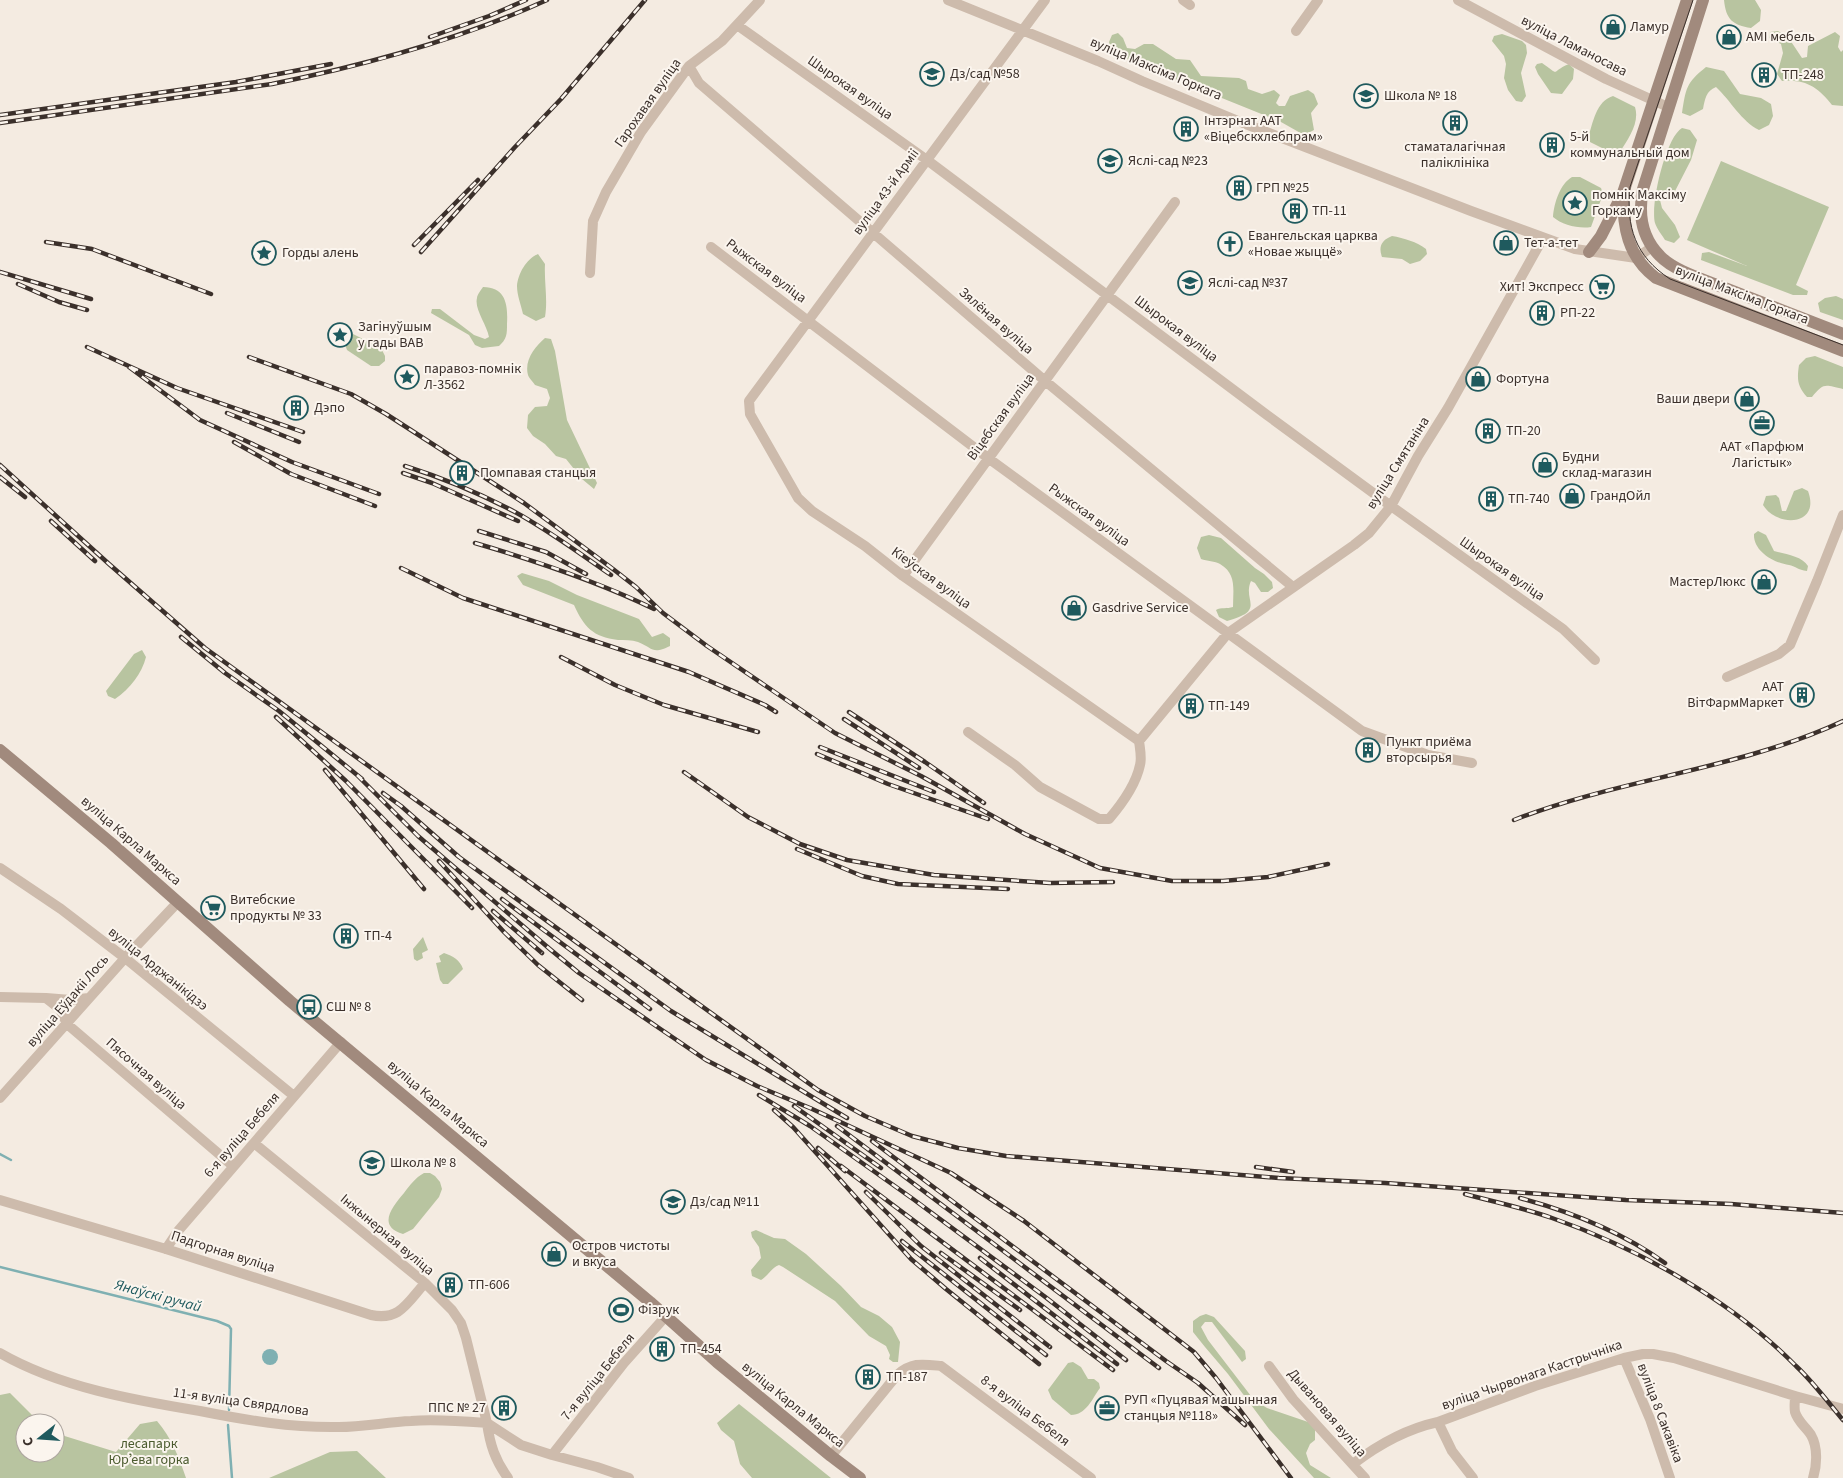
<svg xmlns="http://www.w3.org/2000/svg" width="1843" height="1478" viewBox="0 0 1843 1478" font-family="'Source Sans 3',sans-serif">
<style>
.green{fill:#b8c4a0}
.water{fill:#7fb0b2}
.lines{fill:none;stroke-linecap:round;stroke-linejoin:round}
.stream{stroke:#7fb0b2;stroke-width:2.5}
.street{stroke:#cdbbac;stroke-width:10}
.secondary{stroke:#a18a7d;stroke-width:12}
.tram{stroke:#3b302b;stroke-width:1}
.rail-casing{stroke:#3b302b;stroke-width:4.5}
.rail{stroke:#fbf5ee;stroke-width:2.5;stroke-dasharray:8;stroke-linecap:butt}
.labels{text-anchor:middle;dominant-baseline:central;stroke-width:4;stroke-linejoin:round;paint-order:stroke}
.poi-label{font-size:14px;fill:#3b302b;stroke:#fbf5ee;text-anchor:start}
.street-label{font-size:14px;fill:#3b302b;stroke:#fbf5ee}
.park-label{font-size:14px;fill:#4a5a2e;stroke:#fbf5ee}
.water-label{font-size:15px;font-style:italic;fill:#1f5a5e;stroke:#fbf5ee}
</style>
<rect width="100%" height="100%" fill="#f4ebe1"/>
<path class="green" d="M1724,0H1755L1761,10L1760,21L1751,28C1733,25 1726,20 1724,0Z
M1778,31L1788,37L1802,58L1807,57L1808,46L1835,32L1840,36L1838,47L1841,52L1843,50V106L1832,105C1818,87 1806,79 1782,81L1777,74L1783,53L1781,44L1769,38L1770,32Z
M1118,33L1123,38L1127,48L1135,49L1144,44H1153L1176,59L1190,60L1201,76L1239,78L1246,81L1248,89L1262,94L1274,90L1280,95L1276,103L1279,106H1285L1290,96L1308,90L1314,94L1318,104L1311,113L1314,130L1304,135L1281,122L1135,63L1111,51L1109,42L1112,35Z
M1502,34L1522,41L1526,45L1527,53L1521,73L1526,96L1522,102L1516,101L1508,90L1504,78L1506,64L1504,56L1492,41L1494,36Z
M1542,63C1562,77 1549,72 1569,64L1574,69L1573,79L1562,94L1551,93L1538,74L1535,67L1537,64Z
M1706,67L1724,71L1740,94L1761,98L1771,104L1773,116L1769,125L1759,130C1741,121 1731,101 1716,87C1706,91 1705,99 1703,109L1690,116L1682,113C1686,88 1686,83 1706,67Z
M1613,96L1635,107C1640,123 1628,139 1620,152L1612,153L1590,142L1588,138C1593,123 1596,101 1613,96Z
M1682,128L1690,130L1697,140L1691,160L1673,195L1669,196L1663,193L1660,200L1662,208L1675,225L1680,237L1674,243L1665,240C1662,235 1657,229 1655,223C1650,204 1666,137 1682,128Z
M1721,161L1829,207L1796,285L1808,291L1807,295H1793L1701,260L1702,253L1709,252L1747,266L1687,240Z
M1572,177H1580L1601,188L1603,194L1591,227C1579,229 1562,225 1553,217C1554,203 1560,184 1572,177Z
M1392,236C1404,238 1417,242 1426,249L1427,254L1420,261L1410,264L1402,259L1382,257C1378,246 1382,240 1392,236Z
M538,254L545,264C544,282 548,299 545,317L536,321L523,314C521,305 517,295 517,286C518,274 526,259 538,254Z
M483,287C506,287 508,305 507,324C507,328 507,333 506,336C505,340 502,343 499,346L482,348L475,345L469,335L431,313L432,309H440L474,335L485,339L489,337C487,325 474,309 477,298C477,295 481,290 483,287Z
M1836,296L1843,299V320L1820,312L1818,303L1825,298Z
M353,334L381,348L385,356V361L379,366H371L347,350L345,344L348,337Z
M545,338L551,339L555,351L567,420L597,483L594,489L582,479L566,459L556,456L545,444L533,436L527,428L528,415L535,407L547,406L550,398L547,389L535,385C533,382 529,378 528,375C524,360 535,347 545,338Z
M1815,356L1843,367V389C1825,385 1824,382 1812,397H1807C1797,386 1797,379 1799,365L1806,358Z
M1802,488L1808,491C1821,526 1777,528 1763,505L1766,496L1776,495L1779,498L1782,511H1786L1794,491Z
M1758,531L1766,535L1774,551C1785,554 1802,556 1808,566L1807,571C1798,570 1795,566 1789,565C1774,563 1753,551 1754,534Z
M1209,535L1221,538L1255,568L1264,574L1272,582L1273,588L1268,592H1261L1255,583L1251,581C1242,601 1267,610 1227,621L1219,617L1216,610C1221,607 1227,609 1233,607C1233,590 1237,574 1220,564C1215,561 1207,561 1201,559L1197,548L1201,537Z
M522,573L549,581L577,595L639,619L652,637L663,633L670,638V646C652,655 653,648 638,642C632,640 624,640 618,640C593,637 584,627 574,605L523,585L517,576Z
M142,650L146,657C142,673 130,689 115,699L108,696L106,691L134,654Z
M423,937L428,950L422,953L423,958L417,961L414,959L413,949Z
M444,953C453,956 460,960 463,969L448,984H443L440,980L436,963L441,962L439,956Z
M424,1173H430L435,1176L440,1182L442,1189L439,1197L413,1229L403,1234C376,1226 393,1206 404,1193C410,1185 415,1178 424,1173Z
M756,1230L774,1238L785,1239L806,1254L841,1286L861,1307L879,1316L892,1327L900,1342L898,1362H893L889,1359L890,1355L886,1346L869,1336L835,1301L783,1267L779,1265C771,1268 768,1276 761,1280L752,1276L751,1270L761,1258L759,1247L752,1237L751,1232Z
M1206,1314L1214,1317L1245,1351L1246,1359L1242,1362L1212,1322H1205L1201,1327L1208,1340L1254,1400L1267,1408L1311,1423L1315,1429V1440L1310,1444L1306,1453L1310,1465L1331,1478H1314L1269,1429L1228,1374L1205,1347L1193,1332V1321L1200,1316Z
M1073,1362L1081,1367L1088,1379H1094L1099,1383L1100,1388C1092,1399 1086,1415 1071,1415L1052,1399L1048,1390L1068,1363Z
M10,1393L40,1423H25V1453H55V1433L116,1452L140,1424L157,1421C171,1437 179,1457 186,1478H0V1395Z
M739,1404L831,1478H752L740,1464L734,1441L721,1430L717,1423Z
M357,1451L386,1478H269L330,1452Z"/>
<path class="water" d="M262 1357a8 8 0 1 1 16 0a8 8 0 1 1-16 0Z"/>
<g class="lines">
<path class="stream" d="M0,1154L11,1160
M0,1267L217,1321L229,1326L231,1329L229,1410
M228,1425L232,1478"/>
<path class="street" d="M948,0L1098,61L1142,81L1243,123L1471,211L1575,249L1636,258L1652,247
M1045,0L749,401L750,414L798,498L812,511L865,546L903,576L1139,741
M1183,0L1190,5
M1458,0L1606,79L1668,107
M737,25L927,160L1267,415L1391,506L1563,629L1595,660
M1296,31L1318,0
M689,66L699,83L1044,380L1293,587
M711,247L988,458L1362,731L1428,755L1472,763
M590,273L593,221L606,192L641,132L689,66L722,41L760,0
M903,576L1175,202
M1727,677L1779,654L1790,645L1817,581L1843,515
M968,732L1015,765L1040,787L1099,819H1109C1121,805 1136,784 1140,765C1142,758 1140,749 1139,741
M1139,741L1228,633L1354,545L1369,533L1391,506L1418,456L1448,408L1543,238
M0,868L61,909L125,958L294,1096
M0,997L46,998L60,1009L67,1024L233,1166
M46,998L71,1000L89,998
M0,1098L125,958L178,902
M254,1143L425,1283L452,1310L461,1323L466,1338L487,1423L521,1445L552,1455L597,1467L629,1478
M0,1200L166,1249L371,1315C400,1321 407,1303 425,1283
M166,1249L178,1231L341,1042
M0,1353C59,1387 133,1400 200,1411C245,1420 292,1428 339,1427C363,1427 387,1422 411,1421C436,1419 461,1421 487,1423C490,1445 495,1460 508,1478
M1624,1358L1650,1419L1670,1478
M1269,1366L1293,1399L1365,1478
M1795,1396C1795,1401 1794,1407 1795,1412C1798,1422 1806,1427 1811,1435C1818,1447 1817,1466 1813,1478
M1438,1422L1452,1451L1473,1478
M552,1455L624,1363L666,1316
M831,1456L897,1375C912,1362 922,1364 941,1366L1091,1478
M1353,1464C1379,1444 1406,1429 1438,1422L1535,1386L1624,1358L1643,1354H1653L1674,1358L1795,1396L1843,1409"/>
<path class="secondary" d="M1687,0L1623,193C1623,227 1627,256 1656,278L1843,351
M1703,0L1643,189C1638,214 1641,237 1660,256C1674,271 1705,280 1725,288C1764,303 1804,319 1843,334
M1589,252L1601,236L1621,197
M0,750L111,843L290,1001L650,1302L717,1362L831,1456L860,1478"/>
<path class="tram" d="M1693,0L1630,187C1626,227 1635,256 1670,279L1843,345"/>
<g class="rail-casing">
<path id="rail" d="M430,37L489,16L526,0
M0,115L236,82L331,64
M0,123L272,84C366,65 459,40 547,0
M46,242L92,249L211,294
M414,245L478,180
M421,252L515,147L561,99L645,0
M0,272L91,299
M18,284L59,302L87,310
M87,347L177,388L303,432
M249,357L351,394L386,414L524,503L613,569L636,587L663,613L707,646L835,733L921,776L1025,834L1100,868L1172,881H1223L1268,877L1328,864
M129,367L200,420L292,462L379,494
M227,413L299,442
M234,442L291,474L375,506
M0,465L109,564L205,648L818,1090L865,1116L912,1136L958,1148L1006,1156L1279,1178L1385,1183L1626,1200L1731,1204L1843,1213
M405,466C443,478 479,493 515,512C548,530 579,553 611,575
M403,473L432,483L518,521
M0,477L25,497
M51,521L95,561
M479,531L546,552L586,574
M475,543C536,561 597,581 654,609
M401,568L463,598L689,672L765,705L776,712
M181,637L225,673L279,711L362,779
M561,657L615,685L664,705L758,732
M849,712L925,762L984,803
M276,717L346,781L472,908
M844,719L919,768
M820,747L934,792
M817,754L888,784L988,819
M325,770L424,889
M684,772L748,817L800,844L847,860L934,875L1050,883L1113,882
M357,775L418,836L551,950L579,973L659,1028L706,1060L757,1086L810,1108L951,1173L1024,1221L1194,1352L1216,1378L1291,1478
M383,793L401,806L459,857L671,1011L847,1118
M1514,820C1621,778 1738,770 1843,721
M797,849L862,876L898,884L1008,889
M439,861L504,932L538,965L582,1000
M502,899L650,1009
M493,911L542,953
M759,1095L810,1126L913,1199L1044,1296L1126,1360
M794,1106L881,1168
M774,1110L793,1127L911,1259L946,1289L1039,1364
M837,1126L1159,1368
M872,1141L1166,1361L1198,1383L1245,1425
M818,1148L845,1171
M841,1166L1113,1370
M1256,1167L1293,1172
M866,1192L921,1246L1050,1347
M1465,1194C1494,1202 1524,1208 1552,1218C1638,1248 1732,1301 1796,1366C1813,1382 1828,1402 1843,1420
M1520,1198C1572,1212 1622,1232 1665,1263
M902,1241L1046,1355
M941,1253L1020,1310
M980,1258L1117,1364"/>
</g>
<use href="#rail" class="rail"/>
</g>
<defs>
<g id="shop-ring" transform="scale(1.25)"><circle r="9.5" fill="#fbf5ee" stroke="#1f5a5e" stroke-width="1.5"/><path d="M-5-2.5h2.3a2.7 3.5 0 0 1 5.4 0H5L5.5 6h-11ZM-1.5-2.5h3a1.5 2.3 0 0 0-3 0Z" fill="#1f5a5e"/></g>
<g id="school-ring" transform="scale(1.25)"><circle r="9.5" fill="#fbf5ee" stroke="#1f5a5e" stroke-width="1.5"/><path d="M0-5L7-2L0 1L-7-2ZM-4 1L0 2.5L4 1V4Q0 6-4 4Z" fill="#1f5a5e"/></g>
<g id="building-ring" transform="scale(1.25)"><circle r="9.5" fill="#fbf5ee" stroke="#1f5a5e" stroke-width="1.5"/><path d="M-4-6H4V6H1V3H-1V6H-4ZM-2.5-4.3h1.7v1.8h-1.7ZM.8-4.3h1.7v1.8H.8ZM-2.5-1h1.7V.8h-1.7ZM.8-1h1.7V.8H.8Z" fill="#1f5a5e"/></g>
<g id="sight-ring" transform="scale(1.25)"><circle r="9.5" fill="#fbf5ee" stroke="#1f5a5e" stroke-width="1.5"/><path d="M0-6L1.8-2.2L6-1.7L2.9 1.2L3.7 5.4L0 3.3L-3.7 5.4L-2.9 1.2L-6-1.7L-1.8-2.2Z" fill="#1f5a5e"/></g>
<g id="church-ring" transform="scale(1.25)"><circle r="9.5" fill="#fbf5ee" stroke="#1f5a5e" stroke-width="1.5"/><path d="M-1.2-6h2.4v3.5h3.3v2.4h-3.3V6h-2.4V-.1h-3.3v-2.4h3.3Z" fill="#1f5a5e"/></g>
<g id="supermarket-ring" transform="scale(1.25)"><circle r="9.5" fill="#fbf5ee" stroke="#1f5a5e" stroke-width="1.5"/><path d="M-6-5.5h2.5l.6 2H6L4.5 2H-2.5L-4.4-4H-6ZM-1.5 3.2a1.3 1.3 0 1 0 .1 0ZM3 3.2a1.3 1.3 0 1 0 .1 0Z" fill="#1f5a5e"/></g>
<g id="office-ring" transform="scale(1.25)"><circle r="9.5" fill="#fbf5ee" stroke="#1f5a5e" stroke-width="1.5"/><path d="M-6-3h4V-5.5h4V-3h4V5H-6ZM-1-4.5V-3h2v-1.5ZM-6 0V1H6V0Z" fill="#1f5a5e"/></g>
<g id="bus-ring" transform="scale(1.25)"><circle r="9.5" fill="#fbf5ee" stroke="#1f5a5e" stroke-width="1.5"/><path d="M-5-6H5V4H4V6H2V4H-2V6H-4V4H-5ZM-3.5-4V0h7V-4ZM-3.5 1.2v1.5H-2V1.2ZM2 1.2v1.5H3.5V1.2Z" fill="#1f5a5e"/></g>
<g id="stadium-ring" transform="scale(1.25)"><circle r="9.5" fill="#fbf5ee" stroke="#1f5a5e" stroke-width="1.5"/><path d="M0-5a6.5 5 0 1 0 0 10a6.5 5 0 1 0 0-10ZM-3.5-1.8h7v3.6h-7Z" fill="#1f5a5e"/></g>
</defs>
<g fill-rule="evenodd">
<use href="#shop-ring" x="1613" y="27"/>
<use href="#shop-ring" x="1729" y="37"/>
<use href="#school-ring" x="932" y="74"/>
<use href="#building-ring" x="1764" y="75"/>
<use href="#school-ring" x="1366" y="96"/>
<use href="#building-ring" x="1455" y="123"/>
<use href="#building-ring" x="1186" y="129"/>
<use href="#building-ring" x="1552" y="145"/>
<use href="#school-ring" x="1110" y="161"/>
<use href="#building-ring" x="1239" y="188"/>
<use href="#sight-ring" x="1575" y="203"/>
<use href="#building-ring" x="1295" y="211"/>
<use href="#shop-ring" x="1506" y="243"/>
<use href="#church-ring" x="1230" y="244"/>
<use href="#sight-ring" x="264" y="253"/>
<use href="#school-ring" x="1190" y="283"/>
<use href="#supermarket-ring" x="1602" y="287"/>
<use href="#building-ring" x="1542" y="313"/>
<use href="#sight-ring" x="340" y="335"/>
<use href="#sight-ring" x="407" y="377"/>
<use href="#shop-ring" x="1478" y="379"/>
<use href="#shop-ring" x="1747" y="399"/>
<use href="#building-ring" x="296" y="408"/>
<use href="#office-ring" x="1762" y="423"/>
<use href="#building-ring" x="1488" y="431"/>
<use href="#shop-ring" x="1545" y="465"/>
<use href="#building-ring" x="462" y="473"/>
<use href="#shop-ring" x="1572" y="496"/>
<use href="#building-ring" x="1491" y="499"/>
<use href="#shop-ring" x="1764" y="582"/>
<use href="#shop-ring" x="1074" y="608"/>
<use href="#building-ring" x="1802" y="695"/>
<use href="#building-ring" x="1191" y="706"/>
<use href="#building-ring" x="1368" y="750"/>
<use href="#supermarket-ring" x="213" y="908"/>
<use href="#building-ring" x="346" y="936"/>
<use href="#bus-ring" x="309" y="1007"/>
<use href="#school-ring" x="372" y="1163"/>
<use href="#school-ring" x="673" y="1202"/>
<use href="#shop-ring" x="554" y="1254"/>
<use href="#building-ring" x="450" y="1285"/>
<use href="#stadium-ring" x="621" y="1310"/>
<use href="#building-ring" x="662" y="1349"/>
<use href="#building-ring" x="868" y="1377"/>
<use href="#building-ring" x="504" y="1408"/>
<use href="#office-ring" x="1107" y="1408"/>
</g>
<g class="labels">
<g class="poi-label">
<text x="1630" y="27">Ламур</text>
<text x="1746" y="37">AMI мебель</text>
<text x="950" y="74">Дз/сад №58</text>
<text x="1782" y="75">ТП-248</text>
<text x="1384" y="96">Школа № 18</text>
<text x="1204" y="121">Інтэрнат ААТ<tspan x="1204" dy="16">«Віцебскхлебпрам»</tspan></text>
<text x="1570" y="137">5-й<tspan x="1570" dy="16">коммунальный дом</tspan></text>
<text x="1455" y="147" text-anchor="middle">стаматалагічная<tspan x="1455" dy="16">паліклініка</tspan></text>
<text x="1128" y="161">Яслі-сад №23</text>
<text x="1256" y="188">ГРП №25</text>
<text x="1592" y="195">помнік Максіму<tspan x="1592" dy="16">Горкаму</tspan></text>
<text x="1312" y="211">ТП-11</text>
<text x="1248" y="236">Евангельская царква<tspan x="1248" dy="16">«Новае жыццё»</tspan></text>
<text x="1524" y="243">Тет-а-тет</text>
<text x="282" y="253">Горды алень</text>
<text x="1208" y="283">Яслі-сад №37</text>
<text x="1584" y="287" text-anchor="end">Хит! Экспресс</text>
<text x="1560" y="313">РП-22</text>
<text x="358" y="327">Загінуўшым<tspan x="358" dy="16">у гады ВАВ</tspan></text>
<text x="424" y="369">паравоз-помнік<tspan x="424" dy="16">Л-3562</tspan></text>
<text x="1496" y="379">Фортуна</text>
<text x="1730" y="399" text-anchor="end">Ваши двери</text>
<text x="314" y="408">Дэпо</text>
<text x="1506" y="431">ТП-20</text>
<text x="1762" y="447" text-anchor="middle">ААТ «Парфюм<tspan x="1762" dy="16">Лагістык»</tspan></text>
<text x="1562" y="457">Будни<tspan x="1562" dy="16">склад-магазин</tspan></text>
<text x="480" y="473">Помпавая станцыя</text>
<text x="1590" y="496">ГрандОйл</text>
<text x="1508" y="499">ТП-740</text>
<text x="1746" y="582" text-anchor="end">МастерЛюкс</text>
<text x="1092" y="608">Gasdrive Service</text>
<text x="1784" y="687" text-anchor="end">ААТ<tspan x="1784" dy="16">ВітФармМаркет</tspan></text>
<text x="1208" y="706">ТП-149</text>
<text x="1386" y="742">Пункт приёма<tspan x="1386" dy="16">вторсырья</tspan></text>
<text x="230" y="900">Витебские<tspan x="230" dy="16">продукты № 33</tspan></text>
<text x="364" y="936">ТП-4</text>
<text x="326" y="1007">СШ № 8</text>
<text x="390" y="1163">Школа № 8</text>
<text x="690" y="1202">Дз/сад №11</text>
<text x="572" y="1246">Остров чистоты<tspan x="572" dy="16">и вкуса</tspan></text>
<text x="468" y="1285">ТП-606</text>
<text x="638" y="1310">Фізрук</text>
<text x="680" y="1349">ТП-454</text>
<text x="886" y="1377">ТП-187</text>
<text x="1124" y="1400">РУП «Пуцявая машынная<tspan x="1124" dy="16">станцыя №118»</tspan></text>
<text x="486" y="1408" text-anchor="end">ППС № 27</text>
</g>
<g class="street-label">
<text transform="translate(1574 46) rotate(27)">вуліца Ламаносава</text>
<text transform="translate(1156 69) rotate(23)">вуліца Максіма Горкага</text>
<text transform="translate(850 88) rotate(35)">Шырокая вуліца</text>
<text transform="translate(648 103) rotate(-55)">Гарохавая вуліца</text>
<text transform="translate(886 192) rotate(-54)">вуліца 43-й Арміі</text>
<text transform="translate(766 271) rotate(37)">Рыжская вуліца</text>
<text transform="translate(1742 295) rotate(21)">вуліца Максіма Горкага</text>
<text transform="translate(996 321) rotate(41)">Зялёная вуліца</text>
<text transform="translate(1176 329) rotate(37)">Шырокая вуліца</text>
<text transform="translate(1001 417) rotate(-54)">Віцебская вуліца</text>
<text transform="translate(1398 463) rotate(-58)">вуліца Смятаніна</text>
<text transform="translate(1089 515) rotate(36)">Рыжская вуліца</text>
<text transform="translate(1502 569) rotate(35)">Шырокая вуліца</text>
<text transform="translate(931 578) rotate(36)">Кіеўская вуліца</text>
<text transform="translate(131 841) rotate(41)">вуліца Карла Маркса</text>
<text transform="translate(158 969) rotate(39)">вуліца Арджанікідзэ</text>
<text transform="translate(68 1001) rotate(-49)">вуліца Еўдакіі Лось</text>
<text transform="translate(146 1074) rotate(41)">Пясочная вуліца</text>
<text transform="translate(438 1104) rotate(40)">вуліца Карла Маркса</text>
<text transform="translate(242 1135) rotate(-49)">6-я вуліца Бебеля</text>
<text transform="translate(387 1235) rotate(40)">Інжынерная вуліца</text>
<text transform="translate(223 1252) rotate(18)">Падгорная вуліца</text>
<text transform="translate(1532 1375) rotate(-19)">вуліца Чырвонага Кастрычніка</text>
<text transform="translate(598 1377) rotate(-51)">7-я вуліца Бебеля</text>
<text transform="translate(241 1402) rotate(8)">11-я вуліца Свярдлова</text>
<text transform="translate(793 1405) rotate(39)">вуліца Карла Маркса</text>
<text transform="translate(1025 1411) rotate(37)">8-я вуліца Бебеля</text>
<text transform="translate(1327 1413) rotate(49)">Дывановая вуліца</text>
<text transform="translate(1660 1413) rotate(69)">вуліца 8 Сакавіка</text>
</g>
<g class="park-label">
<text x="149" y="1444">лесапарк<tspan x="149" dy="16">Юрʼева горка</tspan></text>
</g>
<g class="water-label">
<text transform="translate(158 1296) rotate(15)">Янаўскі ручай</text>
</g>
</g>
<g transform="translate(40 1438) rotate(253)"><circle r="24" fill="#fbf5ee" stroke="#aea6a0"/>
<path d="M0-4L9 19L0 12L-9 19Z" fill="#1f5a5e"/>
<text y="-8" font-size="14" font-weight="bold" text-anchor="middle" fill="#3b302b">С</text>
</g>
</svg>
